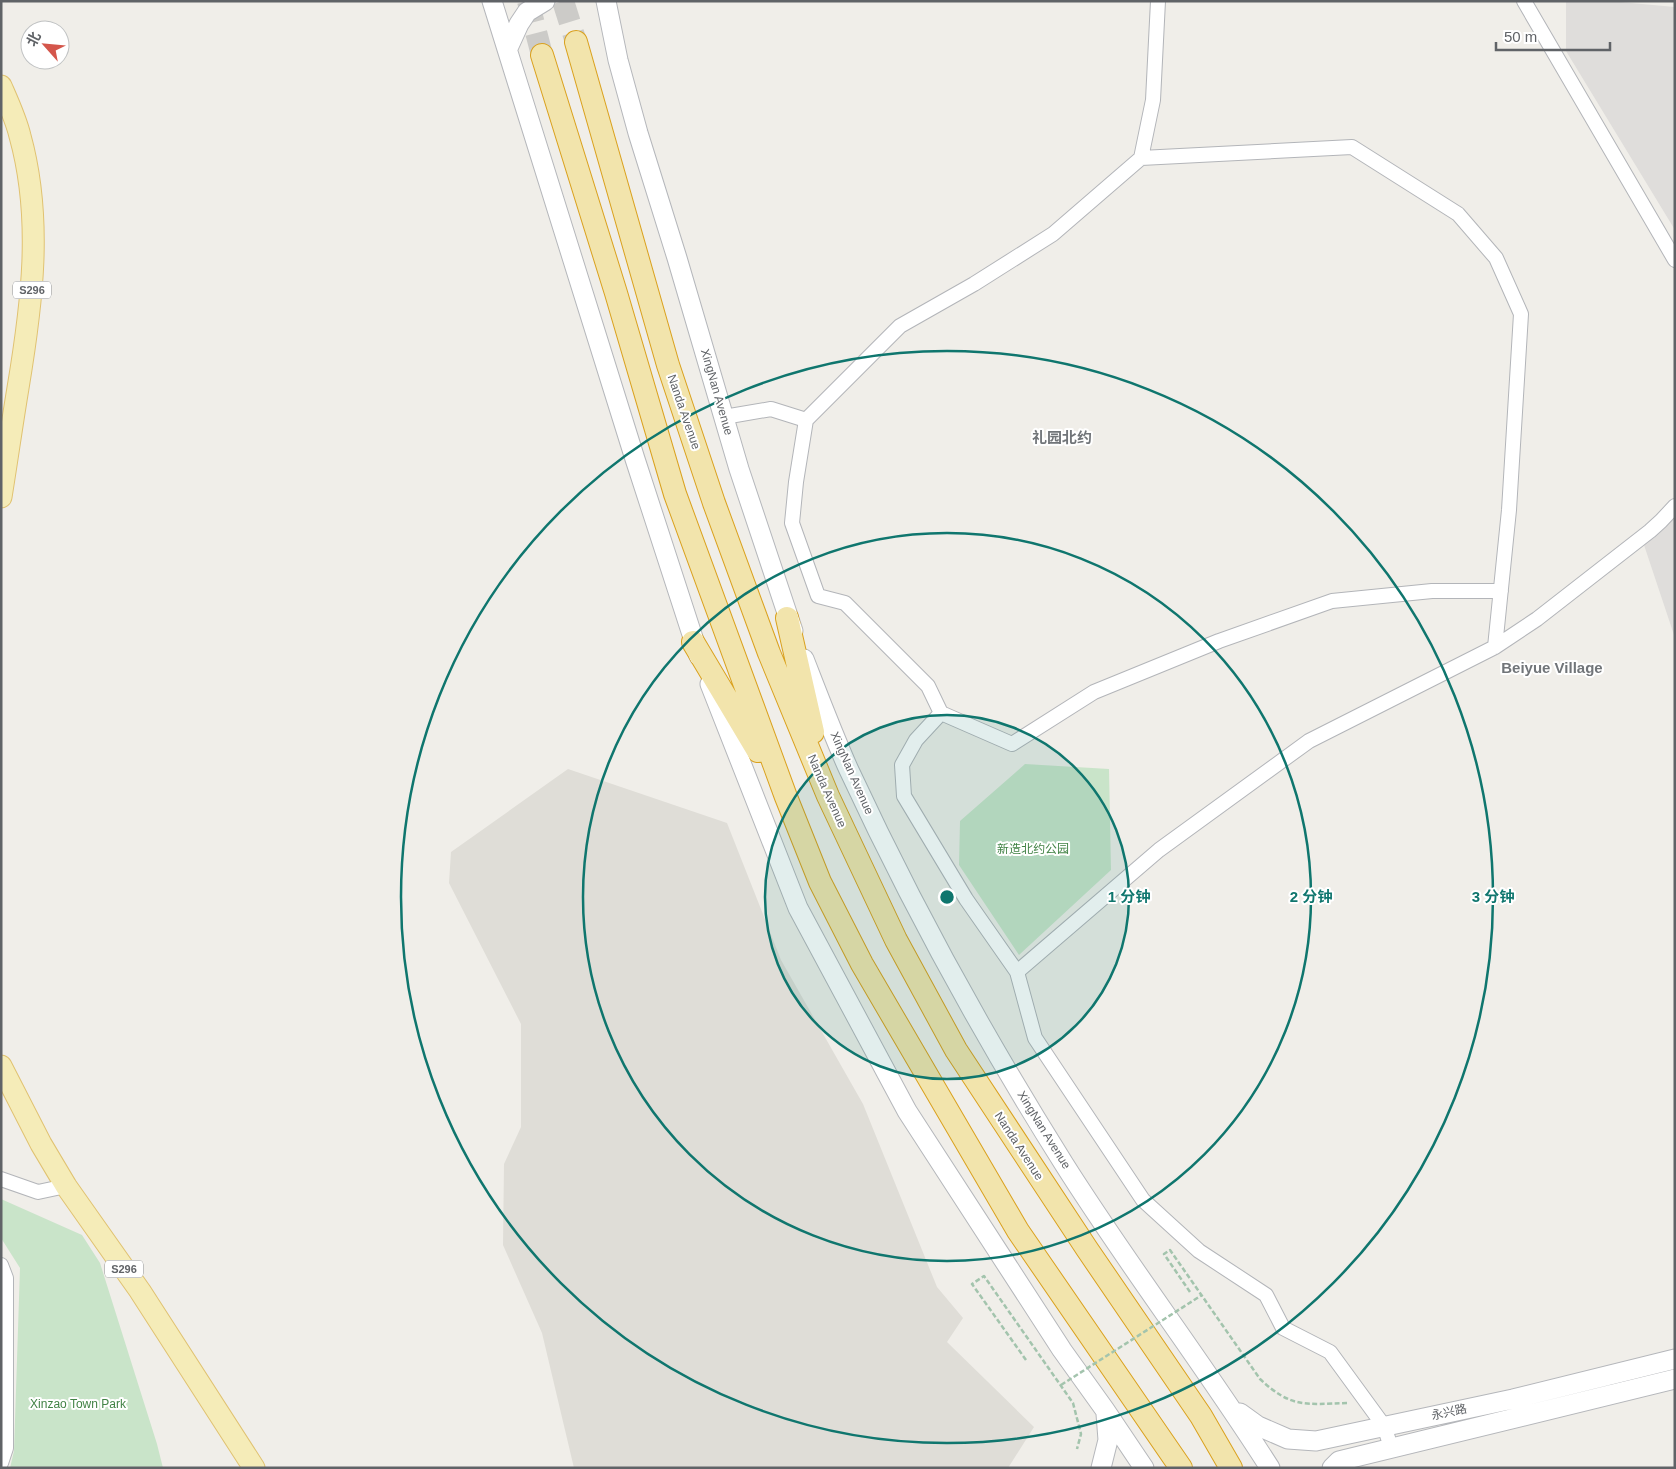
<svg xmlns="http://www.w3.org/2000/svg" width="1676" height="1469" viewBox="0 0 1676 1469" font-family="Arial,'Noto Sans SC',sans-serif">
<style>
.industrial{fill:#dfdddb}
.education{fill:#dfddd7}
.green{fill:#c9e4c9}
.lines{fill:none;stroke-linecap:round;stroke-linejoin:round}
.trunk-tunnel{stroke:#cccbc8;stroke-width:22;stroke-dasharray:22 11;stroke-linecap:butt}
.minor-casing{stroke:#b3b5b9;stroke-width:16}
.secondary-casing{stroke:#b5b7bb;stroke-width:21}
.primary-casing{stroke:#e0c271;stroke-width:23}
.trunk-casing{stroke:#daa11e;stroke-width:24}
.path{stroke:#a3c4ad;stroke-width:2.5;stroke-dasharray:5 2.5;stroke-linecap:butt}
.minor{stroke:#fff;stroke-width:14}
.secondary{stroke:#fff;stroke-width:19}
.primary{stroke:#f5ecb8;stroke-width:21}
.trunk{stroke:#f2e4ac;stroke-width:22}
.path-bridge{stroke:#a3c4ad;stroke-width:2.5;stroke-dasharray:5 2.5;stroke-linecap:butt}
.ring{fill:none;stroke:#0f766e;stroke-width:2.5}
.labels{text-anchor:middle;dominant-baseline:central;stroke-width:4;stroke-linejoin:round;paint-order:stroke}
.shield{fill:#fff;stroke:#909295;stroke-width:1}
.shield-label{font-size:11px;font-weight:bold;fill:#606367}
.street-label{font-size:12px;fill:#606367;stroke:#fff}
.park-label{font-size:12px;fill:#428346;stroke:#fff}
.quarter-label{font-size:15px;font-weight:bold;fill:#717579;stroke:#fff}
.centre{fill:#0f766e;stroke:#fff;stroke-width:2.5}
.ring-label{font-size:15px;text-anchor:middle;font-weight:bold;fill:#0f766e;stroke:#fff;stroke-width:4;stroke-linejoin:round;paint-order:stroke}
</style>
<rect width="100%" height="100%" fill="#f0eee9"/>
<path class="industrial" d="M1566,1H1609L1675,7V230L1566,51Z
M1675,517V638L1644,545Z"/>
<path class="education" d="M568,769L727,823L781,960L863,1104L937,1287L963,1318L947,1342L1034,1427L1008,1468H574L542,1333L503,1245L504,1164L521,1127V1024L449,883L451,852Z"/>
<path class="green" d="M1025,764L1109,769L1111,870L1019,955L959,865L960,821Z
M1,1199L82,1235L100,1263L157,1444L163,1468H10L14,1451L20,1268L1,1238Z"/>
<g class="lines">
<path class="trunk-tunnel" d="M528,1L542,55
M563,1L576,42"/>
<g class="minor-casing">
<path id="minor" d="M1158,1L1153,100L1141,158L1053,234L974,284L900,326L806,420L796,482L792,523L818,596L845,603L928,686L941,713L1012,744L1094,692L1219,641L1332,601L1432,591H1501
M1524,1L1675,260
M1141,158L1352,147L1458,214L1496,258L1521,314L1509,510L1495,647
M724,417L771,409L806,420
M941,713L916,740L902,765L904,796L966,899L1017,972L1035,1038L1143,1200L1199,1251L1266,1295L1283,1328L1330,1352L1384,1426L1391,1447
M1017,972L1159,850L1309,741L1495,647L1537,619L1650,531L1661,521L1675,506
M1,1179L38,1192L66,1186
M1,1265L6,1278V1448L1,1463"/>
</g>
<g class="secondary-casing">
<path id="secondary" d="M492,1L635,459L699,656
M606,1L618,60L638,133L677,258L739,469L793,631
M508,48L519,24L527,12L545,1
M804,659C818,695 832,732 848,768C911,904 984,1037 1064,1164C1129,1267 1204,1364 1270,1468
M710,684L798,908L907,1111L1062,1350L1105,1410L1144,1468
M1240,1413L1258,1426L1288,1439L1316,1441L1513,1399L1675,1359
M1101,1468L1108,1440L1106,1414
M1332,1468L1339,1461L1675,1379"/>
</g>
<g class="primary-casing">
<path id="primary" d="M1,86C8,102 16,119 20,136C43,219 32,304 18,388C12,424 7,460 1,497
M1,1066L41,1144L66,1186L140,1291L254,1468"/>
</g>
<g class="trunk-casing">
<path id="trunk" d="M576,42L668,365L714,503L769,653L828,796L896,940L956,1050L1087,1249L1201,1416L1231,1468
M542,55L616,293L675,494L786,797L820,882L862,964L1018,1231L1181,1468
M787,618L813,732
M693,642L758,751"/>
</g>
<path class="path" d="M1190,1292L1164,1254L1170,1250L1260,1379C1292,1409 1306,1404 1347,1403
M1026,1360L972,1284L984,1276L1073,1403L1081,1434L1077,1449"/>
<use href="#minor" class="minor"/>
<use href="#secondary" class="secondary"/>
<use href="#primary" class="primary"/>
<use href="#trunk" class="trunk"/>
<path class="path-bridge" d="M1061,1385L1202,1295"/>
</g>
<circle cx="947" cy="897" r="182" fill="#0f766e" fill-opacity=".12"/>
<g class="ring">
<circle cx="947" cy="897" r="182"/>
<circle cx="947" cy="897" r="364"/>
<circle cx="947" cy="897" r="546"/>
</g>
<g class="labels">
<g class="shield">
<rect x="13" y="281.5" width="38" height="17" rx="4"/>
<rect x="105" y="1260.5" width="38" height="17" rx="4"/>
</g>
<g class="shield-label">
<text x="32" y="290">S296</text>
<text x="124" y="1269">S296</text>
</g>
<g class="street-label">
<text transform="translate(717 392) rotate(74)">XingNan Avenue</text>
<text transform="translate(684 412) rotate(71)">Nanda Avenue</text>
<text transform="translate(852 773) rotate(66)">XingNan Avenue</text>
<text transform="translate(827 791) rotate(66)">Nanda Avenue</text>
<text transform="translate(1044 1130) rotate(58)">XingNan Avenue</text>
<text transform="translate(1019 1146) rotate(57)">Nanda Avenue</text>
<text transform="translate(1449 1412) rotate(-12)">永兴路</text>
</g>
<g class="park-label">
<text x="1033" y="849">新造北约公园</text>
<text x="78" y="1404">Xinzao Town Park</text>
</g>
<g class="quarter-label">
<text x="1062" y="437">礼园北约</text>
<text x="1552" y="667">Beiyue Village</text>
</g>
</g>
<circle cx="947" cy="897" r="8" class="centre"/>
<g class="ring-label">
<text x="1129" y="902">1 分钟</text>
<text x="1311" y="902">2 分钟</text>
<text x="1493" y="902">3 分钟</text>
</g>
<rect width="1676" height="1469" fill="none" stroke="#606367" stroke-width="5"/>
<g transform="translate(45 45) rotate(297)"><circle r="24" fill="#ffffff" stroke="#bfc1c2"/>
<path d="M0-4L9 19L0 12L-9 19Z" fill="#d4564b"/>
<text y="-8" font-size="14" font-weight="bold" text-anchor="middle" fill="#606367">北</text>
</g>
<path d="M1496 42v8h114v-8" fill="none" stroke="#606367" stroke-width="2.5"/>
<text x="1504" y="42" font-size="15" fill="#606367" stroke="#ffffff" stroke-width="4" paint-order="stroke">50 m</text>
</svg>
